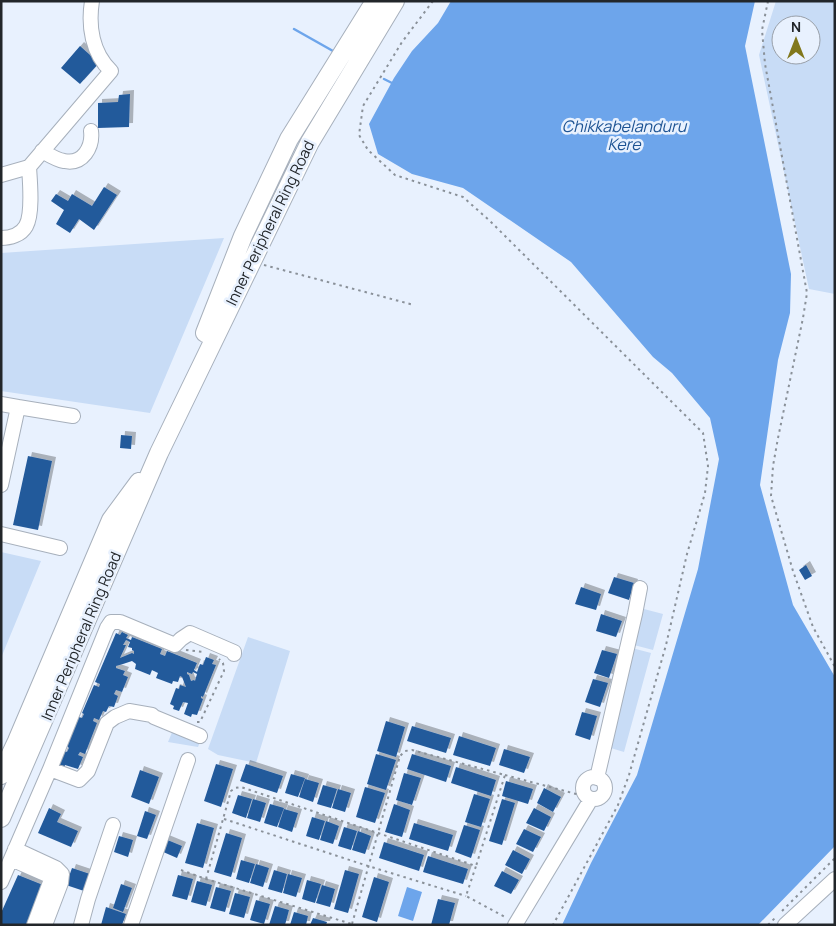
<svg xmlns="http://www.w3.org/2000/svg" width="836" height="926" viewBox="0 0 836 926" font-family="Manrope,sans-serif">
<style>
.green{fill:#c8dcf6;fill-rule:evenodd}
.water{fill:#6da5eb}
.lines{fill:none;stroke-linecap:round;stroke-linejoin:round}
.stream{stroke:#6da5eb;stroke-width:2.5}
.building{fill:#245a9b;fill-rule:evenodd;filter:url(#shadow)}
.minor-casing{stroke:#a7b0bc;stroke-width:16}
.major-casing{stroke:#a7b0bc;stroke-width:20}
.path{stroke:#8a9199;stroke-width:2;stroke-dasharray:2.5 4;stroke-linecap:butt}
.minor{stroke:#fff;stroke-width:14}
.major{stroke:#fff;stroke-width:18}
.labels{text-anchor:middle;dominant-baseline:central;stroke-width:5;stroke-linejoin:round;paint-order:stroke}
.street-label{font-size:15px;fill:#22262a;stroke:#e8f1fe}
.water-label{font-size:16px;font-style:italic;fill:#1d5393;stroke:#e8f1fe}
</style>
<defs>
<filter id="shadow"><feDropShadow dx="4" dy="-4" stdDeviation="0" flood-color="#0004"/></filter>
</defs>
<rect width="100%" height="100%" fill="#e8f1fe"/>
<path class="green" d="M776,1H835V294L809,289L759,55ZM781,25H811V55H781Z
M224,238L150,413L1,391V253Z
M1,552L41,561L1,658Z
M644,609L663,614L653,650L634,645Z
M248,637L290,651L256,763L218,755L208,749Z
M632,648L651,653L624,752L604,746Z
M173,730L200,742L198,747L168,742Z"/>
<path class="water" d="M451,1H755L745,46L791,274L790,313L778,360L760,485L793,605L835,677V846L758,925H562L591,863L637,775L698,569L719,459L710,418L672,373L653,357L571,262L463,188L412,174L378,154L369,124L394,78L412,51L438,23Z
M407,887L422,892L413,921L398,916Z"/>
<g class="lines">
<path class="stream" d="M294,29L333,51
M384,79L394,84"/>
</g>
<path class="building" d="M80,46L99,63L80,84L61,68Z
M130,94L129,127L98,128V103L118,102L119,95Z
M104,187L117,195L94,230L79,219L70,233L56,224L64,210L51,201L56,194L68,201L72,194L92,206Z
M121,435L132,436L131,449L120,448Z
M28,456L52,461L38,530L13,525Z
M806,565L812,576L805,580L799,570Z
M614,577L634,583L629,600L608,593Z
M581,587L601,594L596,610L575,604Z
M601,614L622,621L616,637L596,631Z
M122,632L128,635L126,638L131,640L132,637L162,649L160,654L165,656L167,651L197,663L194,670L197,672L200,664L203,665L206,657L214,660L212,664L216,665L203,697L201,696V698L203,699L197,715L192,714L191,717L184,714L188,703L183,702L179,711L173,709L174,706L170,704L176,688L179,689L180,685L186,687L182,677L180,676L178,682L173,681L172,684L156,678L158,673L152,670L150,675L135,669L136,664L132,661L123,664L116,666V668L125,671L123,675L128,677L122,692L116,690L114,694L118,696L114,707L109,706L106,712L103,711L99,720L94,718L93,721L97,723L85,754L80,752L78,755L83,757L78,769L65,765L64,768L58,766L64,751L67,752L69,748L67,746L79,717L82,718L84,714L82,713L94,685L99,687L100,684L95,682L116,633L120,635ZM126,640L130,642L128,647L132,648V650L134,651V654L132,653L120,658L126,645H123ZM187,672L192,674L193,672L197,674L195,681L194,680L191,681L189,675L187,674Z
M602,650L617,654L609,678L594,673Z
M593,679L608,683L600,707L585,702Z
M582,712L597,716L590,740L575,735Z
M386,721L405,727L396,757L377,751Z
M412,726L451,738L446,753L407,741Z
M459,736L496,748L490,766L453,755Z
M504,749L530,757L524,773L499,765Z
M376,754L396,760L386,790L367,784Z
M412,754L451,766L446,782L407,769Z
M216,764L233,769L221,807L204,801Z
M246,764L283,776L277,793L240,781Z
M456,767L496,780L491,796L451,783Z
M140,770L159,777L149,804L131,797Z
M404,773L421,778L412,805L396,800Z
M291,774L305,778L298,797L285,793Z
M305,779L319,783L313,802L299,797Z
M506,781L533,789L528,804L502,796Z
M323,785L337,789L331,808L317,804Z
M365,787L385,793L375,823L356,817Z
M544,788L561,797L553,812L537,803Z
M338,789L351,793L345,812L332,808Z
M474,794L490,799L481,827L465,822Z
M238,795L252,799L246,818L232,813Z
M253,799L266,803L260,822L247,818Z
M502,799L515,803L502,845L489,841Z
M270,804L284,808L277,827L264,823Z
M394,804L410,810L402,837L385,832Z
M49,808L61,814L57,822L78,831L71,847L38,833Z
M534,808L551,817L544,831L526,823Z
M284,809L298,813L292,832L278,827Z
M145,811L156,815L147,839L137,836Z
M312,817L325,821L319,840L306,836Z
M326,821L339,826L333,844L320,840Z
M197,823L214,828L203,868L185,863Z
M414,823L453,835L448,851L409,839Z
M464,825L480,830L471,858L455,852Z
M344,827L357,831L351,850L338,846Z
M524,829L541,837L533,852L516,844Z
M358,831L371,836L365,854L352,850Z
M226,833L242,838L231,877L214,872Z
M119,836L133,840L128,857L114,852Z
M165,839L182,846L177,858L161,851Z
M384,842L424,855L419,871L379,858Z
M513,850L530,859L522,874L505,865Z
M428,856L468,869L463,884L423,872Z
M241,860L255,864L249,883L236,879Z
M256,864L269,868L263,887L250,883Z
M72,868L90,874L84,891L66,885Z
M274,870L287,874L282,893L268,889Z
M345,870L359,874L348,913L334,909Z
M502,871L519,880L511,894L494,886Z
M288,874L302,878L296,897L283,893Z
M18,875L43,885L26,925H1V913Z
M178,875L193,879L187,900L172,896Z
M374,877L389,882L377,922L362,917Z
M307,880L321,884L315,903L302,899Z
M197,881L212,885L206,906L191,902Z
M121,884L132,888L123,912L113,908Z
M322,885L335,889L330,907L316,903Z
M216,887L231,891L225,912L210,908Z
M235,893L250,897L244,918L229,914Z
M438,899L455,903L449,925H431Z
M256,900L270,904L264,924L250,920Z
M275,906L289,910L285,925H269Z
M106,907L126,914L122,925H101Z
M294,912L308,916L306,925H290Z
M313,918L327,922L326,925H310Z"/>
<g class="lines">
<g class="minor-casing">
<path id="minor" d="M42,151C49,155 57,160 64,161C83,165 93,147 91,131
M1,175L29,167L111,71C92,53 88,26 92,1
M1,238C10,238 21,235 26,226C33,214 30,182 29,167
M1,404L18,407L1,485
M18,407L73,416
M1,534L60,548
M200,736L154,717L152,715L129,711L115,717L107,723L88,771L79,780L50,769L107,628L111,622H120L175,645L181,639L190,633L234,652V654
M583 788a11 11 0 1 1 22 0a11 11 0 1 1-22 0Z
M597,778L635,614L640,588
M15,849L56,868L62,874L61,883L45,925
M1,882L11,859
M34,925L52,877L11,859L50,769
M81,925L88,899L113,825
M131,925L188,760
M515,925L591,799
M785,925L835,879"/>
</g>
<g class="major-casing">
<path id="major" d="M205,333L243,236L289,139L375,1
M1,775L17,741L111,520L139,482
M1,818L159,453L310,142L395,1"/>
</g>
<path class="path" d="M433,1L402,42L363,106L359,135L368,150L395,175L463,197L490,221L703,433L708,466L705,493L687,554L666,645L629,775L618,805L553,925
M768,1L762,30L765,64L807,293L803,318L778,438L773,466L771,496L793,571L813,627L835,667
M264,265L414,305
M186,650L204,652
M197,722H200L224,671L223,663L219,659
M505,775L580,795
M224,819L368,866L466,896
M181,870L206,879L355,925
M206,879L231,791L235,788L241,787L476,866L466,896L507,918
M782,911L835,858
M352,924L400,756L405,751L412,750L505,775L476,866
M768,925L775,918"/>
<use href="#minor" class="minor"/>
<use href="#major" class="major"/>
</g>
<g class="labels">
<g class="street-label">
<text transform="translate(270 223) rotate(-64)">Inner Peripheral Ring Road</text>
<text transform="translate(81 636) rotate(-67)">Inner Peripheral Ring Road</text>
</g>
<g class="water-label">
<text x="624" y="126">Chikkabelanduru<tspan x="624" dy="18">Kere</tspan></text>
</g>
</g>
<rect width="836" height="926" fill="none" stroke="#22262a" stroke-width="5"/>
<g transform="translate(796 40)"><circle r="24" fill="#e8f1fe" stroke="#99a0a9"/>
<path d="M0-4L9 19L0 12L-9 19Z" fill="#81781c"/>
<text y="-8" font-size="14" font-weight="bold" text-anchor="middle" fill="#22262a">N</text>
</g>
</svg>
